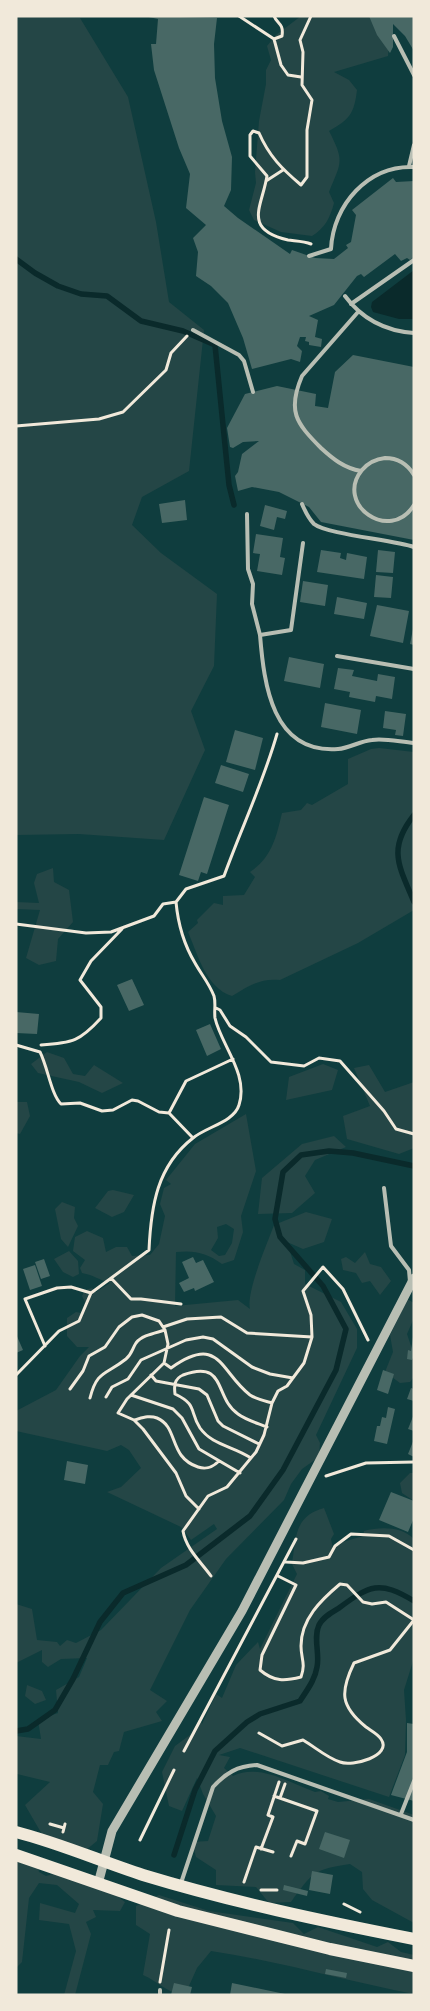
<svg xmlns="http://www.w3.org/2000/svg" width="430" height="2011" viewBox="0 0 430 2011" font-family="'Titillium Web',sans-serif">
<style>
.green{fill:#244646;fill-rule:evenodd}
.water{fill:#0a2a2b}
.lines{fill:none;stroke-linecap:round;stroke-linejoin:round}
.stream{stroke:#0a2a2b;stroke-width:5.5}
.building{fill:#486865}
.path{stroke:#f1e9da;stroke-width:3}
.service{stroke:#b8beb3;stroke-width:4}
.tertiary{stroke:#b8beb3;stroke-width:9}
.primary{stroke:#f1e9da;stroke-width:12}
</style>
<rect width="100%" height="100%" fill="#0f3d3e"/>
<path class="green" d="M16,16L80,18L128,97L156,222L169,302L204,330L189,471L142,497L132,525L161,553L217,594L214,666L191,711L205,750L164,840L79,834L16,835Z
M301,16H414L391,20L388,56L334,72L349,80L357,90C354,114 350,119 329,131C345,162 341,162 329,192L334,203C330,218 325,228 312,236L281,232L254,220L249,210L256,183L255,172L259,121L266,84V70L271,60L267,46L276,35Z
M379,748L414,752V910L358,943L280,980C260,978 249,986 232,996C206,988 198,955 188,932L198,923L197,920L214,903L223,905V896L244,895L255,877L250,872C272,857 276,838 282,813L301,810L307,803L312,805L348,784V759L371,749Z
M53,868L54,882L69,890L73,922L58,939L56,961L39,965L26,958L40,910L16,909V902L39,903L34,883L37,874Z
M47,1052L64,1058L73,1074L85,1076L94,1065L123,1083L102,1093L79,1082L38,1073L31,1064Z
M323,1064L338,1070L332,1090L286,1100L289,1077Z
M369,1065L385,1092L414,1082V1148L399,1154L347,1139L343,1116L370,1106L354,1068Z
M16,1102H27L30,1116L20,1134L16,1133Z
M246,1114L256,1171L241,1216L243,1232L234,1260L222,1264C207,1253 195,1250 176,1252L175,1306L238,1300L250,1309C246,1292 267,1244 274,1225L306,1212L332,1219L324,1242L303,1249L287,1242L294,1264L305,1270V1284L341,1302L357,1329V1348L316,1435L320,1443L319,1457L302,1469L291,1484L284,1500L226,1559L190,1610L150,1690L167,1701L156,1712L162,1721L124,1732L119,1751L114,1752L108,1765H100L93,1792L103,1804L97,1841L86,1850L43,1836L25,1805L50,1782L17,1774L16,1736L41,1739L38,1720L58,1713L56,1690L79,1677L87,1658L61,1659L48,1667L42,1662V1650L16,1663V1604L32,1609L37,1640L57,1642L60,1646L67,1640L76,1643L101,1630L161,1568L217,1529L214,1524L191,1540L181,1527L107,1492L121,1487L141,1468L129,1450L121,1445L107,1451L16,1431V1411L56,1390L80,1356L89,1347H77L67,1336V1318L76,1312L81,1313L85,1302L82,1296L85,1290L92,1288L96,1292L110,1283C99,1280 94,1275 82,1273L80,1268L85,1260L73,1251L75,1237L87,1231L103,1238L106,1252L116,1247H127L132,1256L150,1255L159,1244L165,1216L160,1204L164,1188L171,1184L166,1180L195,1144ZM226,1224L234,1229L232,1243L225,1255L219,1256L211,1250L218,1238L217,1227Z
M334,1136L346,1147L315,1160L305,1176L315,1193L292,1213L258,1214L262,1178L302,1144Z
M113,1190L134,1195L124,1212L112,1217L95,1208L108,1191Z
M62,1202L75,1207L74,1218L78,1226L68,1247L61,1239L55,1209Z
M69,1251L78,1261L79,1274L73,1277L63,1272L54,1259Z
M365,1252L370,1264L381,1267L391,1281L380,1295L370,1281L362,1283L356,1273L343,1270L341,1259L346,1257L355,1263Z
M407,1299L414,1303V1318L407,1334L414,1355V1377L410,1382L400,1383L385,1372L393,1352L390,1335Z
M410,1473H414V1501L402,1493L400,1483Z
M324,1508L334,1534L331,1539L333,1549L343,1542L363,1536L364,1531C380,1527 401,1526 414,1539V1658L404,1690L406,1720L405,1755L389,1797L240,1748L219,1755L230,1757L224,1768L233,1776C259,1763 290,1783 315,1792L321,1791L329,1796L328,1799L338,1802L369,1799L414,1815V1923L372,1900L363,1889L362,1872L350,1864C314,1869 312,1873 291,1902L269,1903L256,1887L216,1885V1870L196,1857L192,1842L208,1841L216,1816L203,1794L197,1778L182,1811L169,1806L162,1772L175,1746L190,1735L200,1718L202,1724L216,1694L222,1698L236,1665L258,1642L260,1649L297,1574L292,1564C296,1538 294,1516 324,1508Z
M27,1685L42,1691L46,1700L35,1704L25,1696Z
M35,1855L39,1872L46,1876C83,1866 98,1881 125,1902L120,1911L93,1910L96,1917L86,1922L91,1934L75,1995H64L76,1951L69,1924L39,1920L40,1903L75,1913L79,1904L57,1885L39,1883L29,1898L22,1962L16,1968V1857Z
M159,1895L209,1911L293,1923L304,1934L318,1927L377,1947L388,1942L401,1952L414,1955V1994C346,1981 279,1961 211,1951L197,1968L185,1995C170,1995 157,1981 143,1975L150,1934L136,1925V1906Z"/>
<path class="water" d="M414,270V319H399L373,312L371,307L372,302Z"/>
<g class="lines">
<path class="stream" d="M16,259L35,273L58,286L81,294L107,296L141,321L183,331L215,345L229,485L234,505
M414,815C387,849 399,866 414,902
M16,1731L28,1729L55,1710L73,1679L100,1622L123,1593L186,1565L250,1516L283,1470L336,1370L346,1329L323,1286L280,1237L275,1219L283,1172L301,1155L329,1151L353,1153L414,1166
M174,1855L195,1790L215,1751L247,1722L260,1714L300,1701C307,1690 315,1680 317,1667C320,1654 313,1638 319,1625C323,1617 332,1612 339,1608C370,1585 379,1580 414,1601"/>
</g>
<path class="building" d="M144,16L217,18L214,44L215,78L222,121L232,157L231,190L224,206L238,218L290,254L292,250L315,258L334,259L348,248L346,245L351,242L356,215L352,210L393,178L396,182L414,181V257L410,260L407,258L401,261L395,254L364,277L361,274L357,276L334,305L309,316L318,320L315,337L322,339L321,347L309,345V342L305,341L306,337H300L297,346L302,351L300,362L291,359L252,369L243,338L228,303L211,286L196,276L198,252L193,238L206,225L186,208L190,174L179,148L154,70L151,44H156L158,19Z
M369,16H414V51L405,36L393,24V47L390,53L377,35Z
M353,355L414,367V540L321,522L309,507L279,492L252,487L238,491L235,476L238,472L242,454L259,441L243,442L233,448L230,447L227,428L245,394L277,386L316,394L315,406L328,408L335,372Z
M185,500L187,520L162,523L159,504Z
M265,505L287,511L285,519L277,517L274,530L260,526Z
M256,534L283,538L280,557L285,558L282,575L257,571L260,554L253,553Z
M321,550L341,553L340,558L346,560L347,553L367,557L364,579L317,572Z
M378,550L395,552L393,573L376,572Z
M376,575L393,577L391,598L374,597Z
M303,581L328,585L325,606L300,602Z
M337,597L367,603L364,619L334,614Z
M377,605L409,611L403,643L370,636Z
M413,629H414V645L410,644Z
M289,657L324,664L320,688L284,681Z
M338,668L354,670L352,676L377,681L378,674L395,677L392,699L376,696L375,702L349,697L350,692L334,689Z
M325,703L361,710L357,734L321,727Z
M385,711L406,714L403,736L395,735L396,730L383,728Z
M235,730L263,738L255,770L226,762Z
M221,765L249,774L243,792L215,783Z
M204,797L229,805L207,874L201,872L198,881L179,875Z
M132,979L144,1005L129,1011L117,985Z
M16,1012L39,1014L37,1034L16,1033Z
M210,1024L221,1049L207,1056L196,1030Z
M193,1257L196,1263L203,1260L214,1282L195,1291L194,1288L184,1292L179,1283L189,1278L182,1262Z
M44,1259L50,1276L41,1279L35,1262Z
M35,1265L42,1286L30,1290L23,1269Z
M16,1334L23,1350L16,1353Z
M413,1337L414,1356L412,1360L407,1359L408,1350L411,1351Z
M383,1370L394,1374L388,1394L377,1390Z
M411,1388L414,1389V1401L407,1399Z
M388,1407L395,1409L387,1444L374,1441L377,1426H380L382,1417L386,1418Z
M414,1414V1431L408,1429Z
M414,1439V1457L408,1454Z
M67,1461L88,1465L85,1484L64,1480Z
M391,1492L414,1501V1518L408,1532L379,1520Z
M407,1723L414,1724V1801L391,1795L407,1752Z
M325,1832L350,1840L344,1858L319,1849Z
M312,1871L333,1875L330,1894L309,1890Z
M284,1885L308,1891L307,1896L283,1890Z
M326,1969L347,1973L346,1978L325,1974Z
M174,1983L192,1987L190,1995H171Z
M232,1983L285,1994V1995H230Z"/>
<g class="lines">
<path class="path" d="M239,16L274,39L281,65L288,75L301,77
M274,16C277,24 284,23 282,36L274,39
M266,181L283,170
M311,244C304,241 295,241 288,240C242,229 262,207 267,176L250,156V135L253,131L259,133C269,156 282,169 301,185L307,177V130L312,100L302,85L303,52L300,40L311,16
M16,426L99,419L123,412L166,370L171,353L187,336
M16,924L86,933L111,932L154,916L163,904L176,902L186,889L224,876C241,829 263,783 277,734
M216,1008L220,1010L230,1026L246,1037L271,1062L304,1066L319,1058L340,1061L384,1111L396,1129L414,1134
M16,1045L40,1052C48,1068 51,1094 61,1104L80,1103L102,1111L113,1110L132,1100L138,1101L159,1112L169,1113L193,1138
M41,1045C73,1043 80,1041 101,1018V1007L80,980L91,961L122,929
M169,1113L186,1081L233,1059
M111,1278L131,1299H141L181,1304
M163,1327L187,1319L221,1317L247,1333L312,1337
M45,1346L25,1299L57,1288L71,1287L91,1293
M164,1363L171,1368C220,1333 220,1372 250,1395C256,1399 265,1401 272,1403
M16,1375L59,1331L79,1321L91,1293L149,1250C151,1206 157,1166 193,1138C206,1127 234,1122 239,1105C249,1074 221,1045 215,1018C214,1011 216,1003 214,996C209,983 201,974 195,963C183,943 178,924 176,902
M151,1375L156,1381L199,1389L207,1395L218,1421L223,1426L259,1444
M70,1389L83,1371L89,1356L105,1347L119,1327L132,1317L142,1315L159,1321L165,1330L168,1344L164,1363L127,1399L118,1413L134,1420L143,1429L176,1473L186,1496L199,1509
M131,1395L173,1409L182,1418L199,1449L240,1473
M106,1397L112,1387L128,1379L141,1360L186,1340L203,1337L213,1339L252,1367L270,1374L293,1378
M90,1398C97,1370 106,1375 126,1359C132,1354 132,1349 136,1343C142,1335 156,1333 165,1330
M134,1420C142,1418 149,1415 157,1418C179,1427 168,1457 198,1467C207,1470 213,1467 219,1461
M251,1458C233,1446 212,1445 200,1428C189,1411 198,1405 175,1394C174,1386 174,1379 183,1375C227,1359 214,1398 238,1414C246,1420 257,1423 267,1427
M326,1476L366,1463L414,1462
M286,1562L303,1563L329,1557L335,1546L351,1534L389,1536L414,1550
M211,1576C201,1562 186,1549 183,1531L208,1496L227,1487L256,1452L264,1435L272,1403L278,1391L287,1386L304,1363L312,1337L311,1315L303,1291L323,1267L343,1289L368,1340
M278,1576L296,1585L262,1655L260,1670C274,1682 285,1681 301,1677C306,1663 301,1659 301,1646C301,1619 321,1600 340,1584L347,1585L363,1602L372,1604L386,1602L414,1620
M259,1733L282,1746L303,1740C315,1747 327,1758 340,1762C352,1767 393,1756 381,1739C378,1734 370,1730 366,1727C340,1706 340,1692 354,1663L390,1650L414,1620
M184,1751L296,1539
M274,1796L317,1811L305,1844L297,1841L291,1856
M280,1798L285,1784
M50,1824L64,1828
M63,1832L65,1824
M140,1840L174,1770
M261,1849L273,1817L268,1815L279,1782
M244,1882L256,1847L273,1852
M261,1890H277
M344,1904L360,1912
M160,1982L169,1930"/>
<path class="service" d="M394,36L414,75
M409,166L414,145
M309,256L331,249C333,205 368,165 414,167
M345,296C362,319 385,331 414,333
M351,304L414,260
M358,312L302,376C287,411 296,423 321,448C333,459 344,468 361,471
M193,330L239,355L244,361L253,392
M414,475C408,465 398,458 385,458C376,459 368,463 362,470C334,504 390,544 414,505
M302,504C305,511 308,518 314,524C326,534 393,540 414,547
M247,514L248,569L253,584L252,604L260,635
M303,543L291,630L260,635C264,684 272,754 338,749C350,748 360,741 372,740C385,738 400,742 414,743
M337,656L414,669
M384,1188L391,1246L409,1270L410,1282
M401,1814L414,1781
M181,1883L213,1787C226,1773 237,1766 257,1765L414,1820
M160,1995V1990"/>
<path class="tertiary" d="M98,1884L112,1831L242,1611L414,1278"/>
<path class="primary" d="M16,1832C59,1843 100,1861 143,1875C232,1902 322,1921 414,1939
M16,1855L178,1911L330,1949L414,1966"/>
</g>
<rect width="430" height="2011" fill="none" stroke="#f1e9da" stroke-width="35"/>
</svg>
